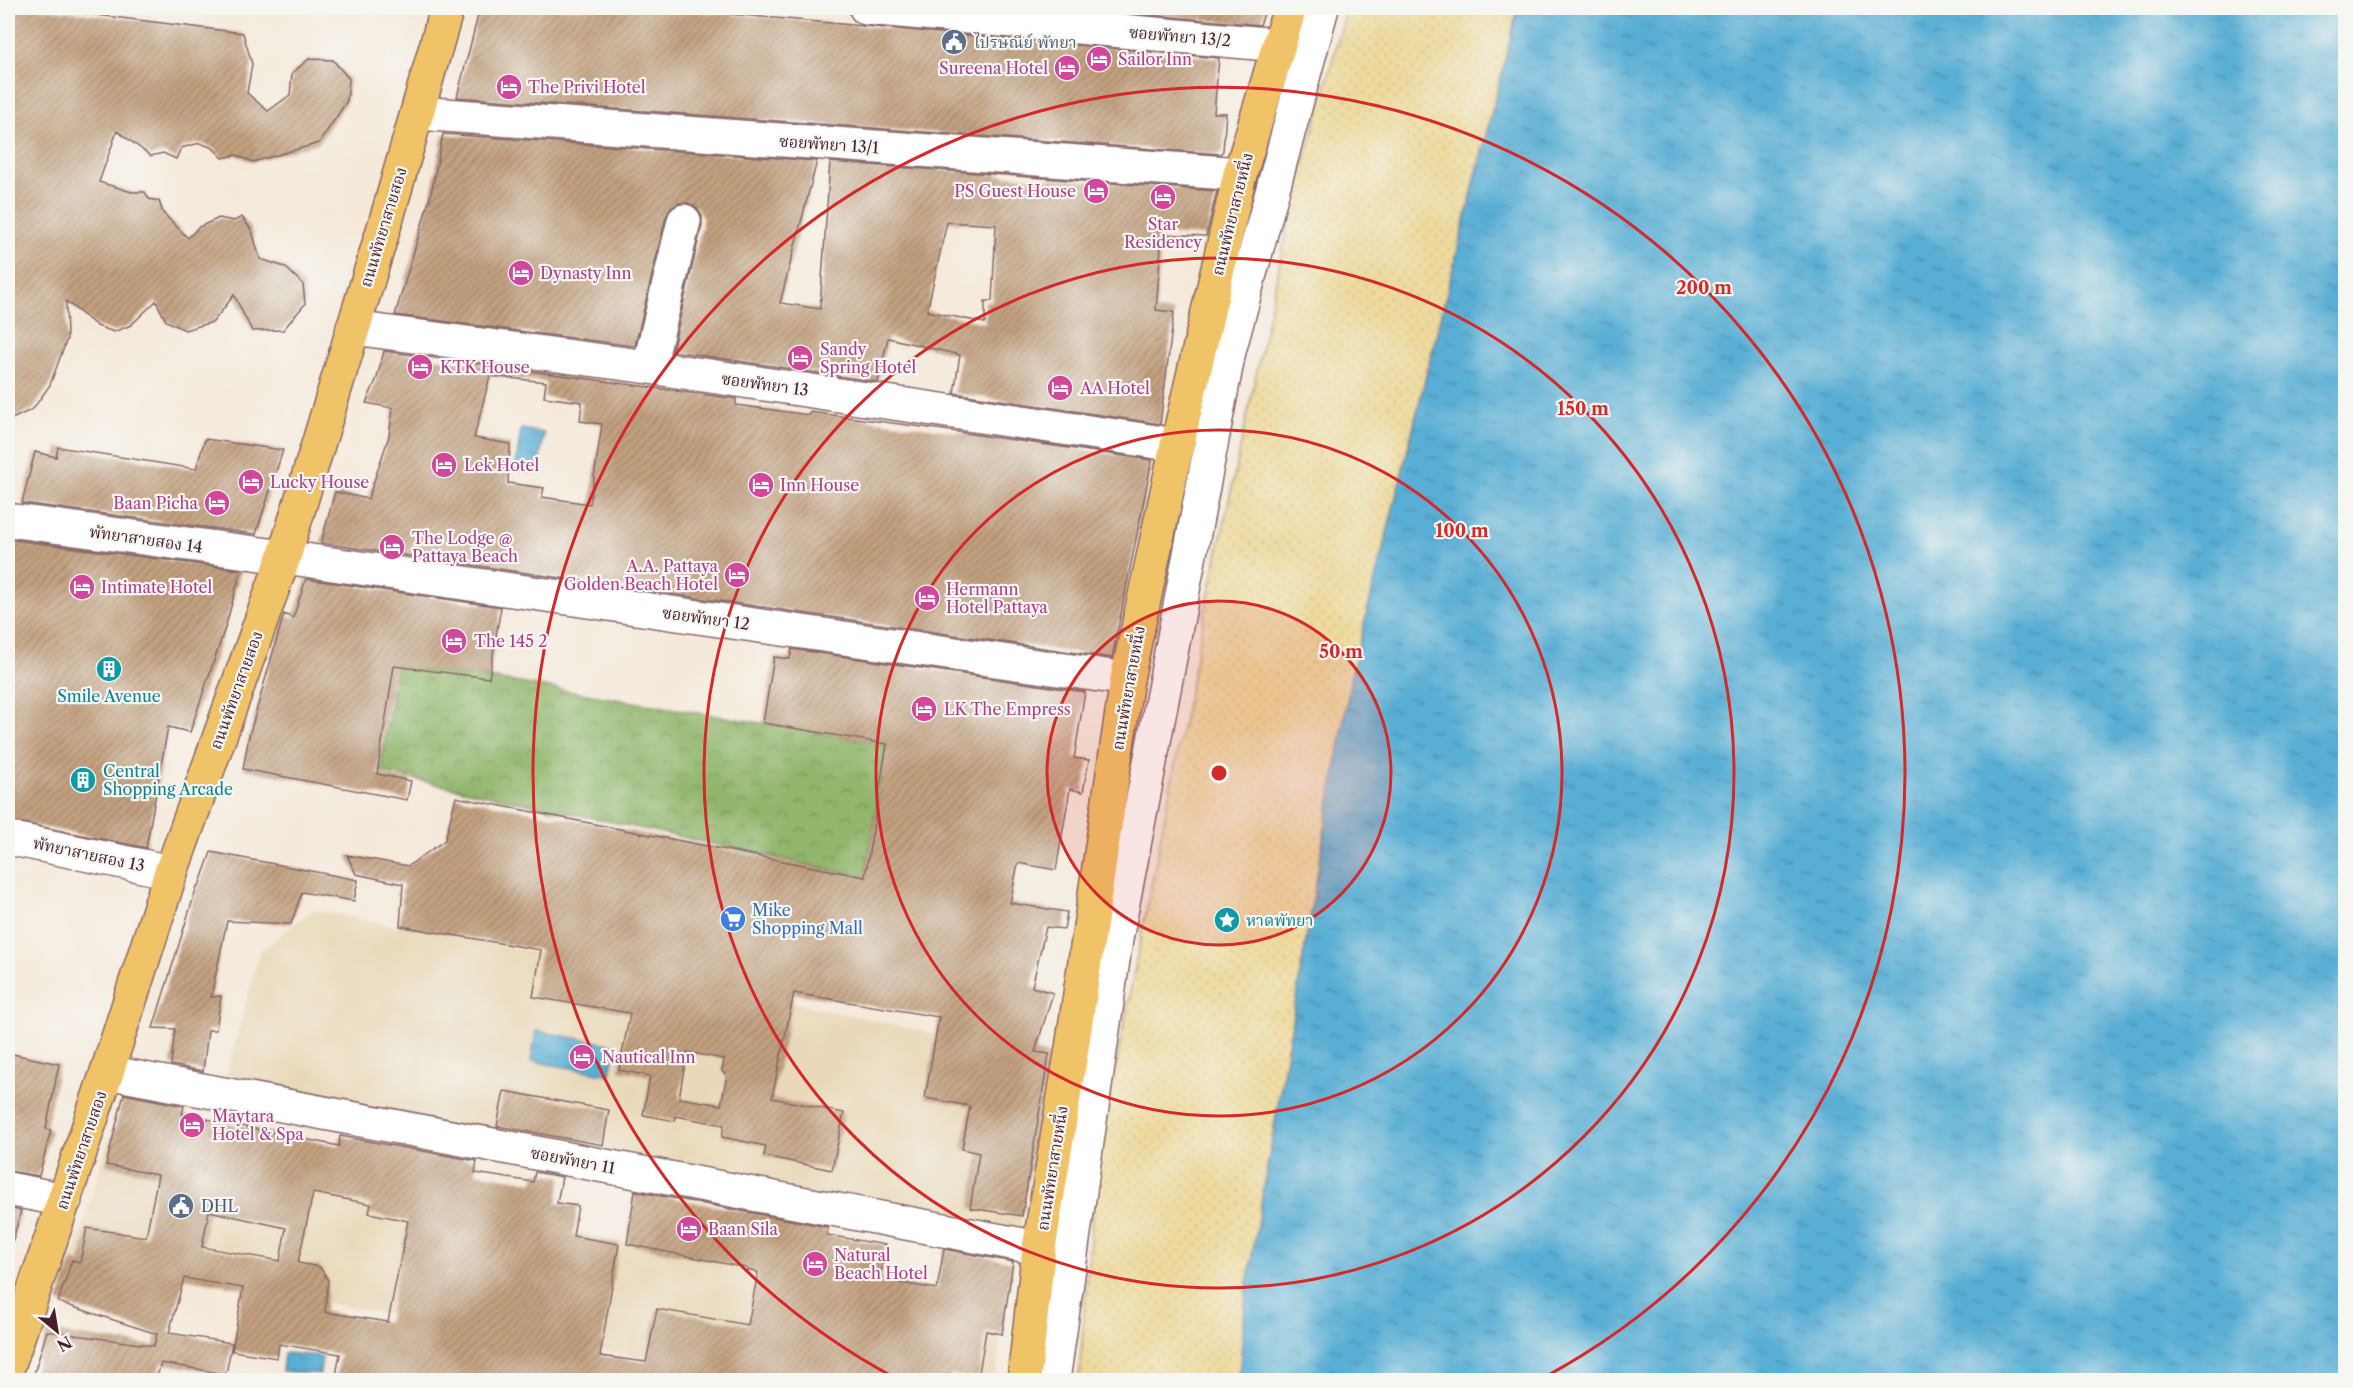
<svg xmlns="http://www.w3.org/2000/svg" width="2353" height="1388" viewBox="0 0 2353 1388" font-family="'Libre Caslon Text','Noto Serif Thai',serif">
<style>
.built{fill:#e9d9ba}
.forest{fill:url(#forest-crowns);stroke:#6e6a4c;stroke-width:1.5}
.sand{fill:url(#sand-dots);stroke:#9c7c64;stroke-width:1.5}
.water{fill:url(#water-ripples);stroke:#516680;stroke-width:1.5}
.building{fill:url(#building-hatch);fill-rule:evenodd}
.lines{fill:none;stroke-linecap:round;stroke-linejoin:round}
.minor-casing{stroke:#866668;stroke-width:36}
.major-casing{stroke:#866668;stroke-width:36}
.minor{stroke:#fff;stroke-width:33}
.major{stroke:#f1c369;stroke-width:33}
.ring{fill:none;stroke:#d62828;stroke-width:3}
.labels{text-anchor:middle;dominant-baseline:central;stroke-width:4.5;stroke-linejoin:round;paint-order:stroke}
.street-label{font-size:16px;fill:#4a1f2b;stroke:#f6f6f2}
.service-label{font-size:16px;fill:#4e5e75;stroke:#f6f6f2;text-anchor:start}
.hotel-label{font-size:16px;fill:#b23c85;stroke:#f6f6f2;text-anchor:start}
.culture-label{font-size:16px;fill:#0d838f;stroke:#f6f6f2;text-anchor:start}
.shop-label{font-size:16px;fill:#366cbe;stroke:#f6f6f2;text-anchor:start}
.centre{fill:#d62828;stroke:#f6f6f2;stroke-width:3}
.ring-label{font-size:18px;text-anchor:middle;font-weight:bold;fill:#d62828;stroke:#f6f6f2;stroke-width:4.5;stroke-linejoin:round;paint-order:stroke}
</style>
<defs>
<pattern id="forest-crowns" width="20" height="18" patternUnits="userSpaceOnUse" patternTransform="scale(1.5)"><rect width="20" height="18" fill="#91b66c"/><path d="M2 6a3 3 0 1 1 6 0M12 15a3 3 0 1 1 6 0" fill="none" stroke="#789359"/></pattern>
<pattern id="sand-dots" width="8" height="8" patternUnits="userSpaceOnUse" patternTransform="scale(1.5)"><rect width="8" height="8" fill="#eeda9e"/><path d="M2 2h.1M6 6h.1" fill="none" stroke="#cebb88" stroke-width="1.8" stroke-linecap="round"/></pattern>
<pattern id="water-ripples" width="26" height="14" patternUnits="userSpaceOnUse" patternTransform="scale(1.5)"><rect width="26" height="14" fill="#58aed4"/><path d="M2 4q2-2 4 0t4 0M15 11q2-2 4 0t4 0" fill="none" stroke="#4b8dac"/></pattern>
<pattern id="building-hatch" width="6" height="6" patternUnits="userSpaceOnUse" patternTransform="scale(1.5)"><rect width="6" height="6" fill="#c3a180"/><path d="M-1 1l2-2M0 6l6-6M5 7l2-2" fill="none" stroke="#a08369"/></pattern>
</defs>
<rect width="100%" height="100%" fill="#f6f6f2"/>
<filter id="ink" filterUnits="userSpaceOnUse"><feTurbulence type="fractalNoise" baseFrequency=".0167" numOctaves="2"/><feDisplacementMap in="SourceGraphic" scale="12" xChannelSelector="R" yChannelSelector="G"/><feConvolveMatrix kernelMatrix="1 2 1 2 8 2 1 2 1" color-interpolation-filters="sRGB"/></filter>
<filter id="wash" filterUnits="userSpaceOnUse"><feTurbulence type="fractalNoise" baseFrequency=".008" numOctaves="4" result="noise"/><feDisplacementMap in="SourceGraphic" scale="24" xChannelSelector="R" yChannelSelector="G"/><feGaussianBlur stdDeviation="1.35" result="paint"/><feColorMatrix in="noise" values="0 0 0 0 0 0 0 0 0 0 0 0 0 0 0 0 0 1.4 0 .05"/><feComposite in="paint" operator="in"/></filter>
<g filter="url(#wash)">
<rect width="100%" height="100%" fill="#f5e9da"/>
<path class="built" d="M313,910L714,986L936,1034L925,1098L970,1106L962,1149L979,1153L970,1208L1022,1216L1018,1239L225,1080L260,951Z
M110,1136L742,1267L747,1270L1004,1313L995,1380H778L72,1260Z"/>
<path class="forest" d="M396,666L489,678L887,744L865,877L380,772Z"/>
<path class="sand" d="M1347,8H1518L1352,673L1247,1285L1239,1380H1079L1096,1166L1205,612L1292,207Z"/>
<path class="water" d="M1518,8H2345V1380H1239L1247,1285L1352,673Z
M521,429L544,433L538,473L515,470Z
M536,1031L615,1045L610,1075L531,1061Z
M284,1353L322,1356L320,1374L282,1371Z"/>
<g id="blocks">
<path class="building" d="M8,8H40L243,33L252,64L247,93L268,111L290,95L292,73L309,59L333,60L349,79L347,101L319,143L253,162L236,155L223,158L213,148L200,143L181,148L176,159L163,153L151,156L117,131L99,182L132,192H145L149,199L159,201L163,213L188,238L199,227L219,218L234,221L242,217L252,231L260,259L285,267L303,284L305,304L283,330L252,331L234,295L213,322L185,330L166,321L156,301L131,325L114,332L97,326L66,301L67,339L50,385L33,409L8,421Z
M480,8H663L1219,58L1214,113H1226L1223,151L1220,154L457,97Z
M1071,8H1266L1260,25Z
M443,134L817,161L780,303L820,309L830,162L1217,191L1206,236L1162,234L1156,310L1174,312L1160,424L954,393L960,355L888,338L878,382L672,351L702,225V216L697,208L688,203H679L671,208L666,217L635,346L395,315L431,194ZM947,222L996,225L992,301H985V323L927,311Z
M384,351L736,399V405L809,415L810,412L937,429L1152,460L1112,658L321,543L335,492L368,499L389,436L393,408L366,403L377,378ZM490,376L546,382L544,397L582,402L580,421L602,424L590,504L542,497L544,488L508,483L510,444L474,438Z
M205,439L283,450L256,534L22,503L35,452L56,457L58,447L196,469Z
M8,539L241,570L226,625L190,732L168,727L146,848L8,820Z
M306,579L501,607L489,678L394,666L377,774L411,781L407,800L243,769L249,736L284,614L293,618Z
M792,649L1085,692L1074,758L1089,760L1083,792L1070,789L1056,870L1018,863L1010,903L1067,912L1064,929L1046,927L1032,987L1053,993L1035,1052L1049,1054L1022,1216L970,1208L979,1153L962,1149L970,1106L925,1098L939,1017L794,993L772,1098L844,1113L832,1170L764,1156L766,1146L722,1137L724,1125L676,1116L675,1121L643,1115L650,1076L619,1070L630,1013L533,997L541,950L400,926L403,884L356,874L347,855L408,866L445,840L456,797L865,877L887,744L763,723L774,657L790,659ZM687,1052L724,1059L722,1071L727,1076L721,1105L679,1098Z
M211,852L358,880L354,901L302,892L291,924L227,921L211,997L221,996L216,1030H208L203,1071L171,1065L175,1029L153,1028L197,886H199Z
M8,1053L59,1064L46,1129L51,1130L39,1176L8,1171Z
M504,1091L609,1110L603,1145L497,1126Z
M124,1094L184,1106L182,1114L339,1146L340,1136L477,1161L475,1173L533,1182L535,1172L562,1177L557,1203L578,1206L573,1236L619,1244L600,1356L646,1362L657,1309L748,1325L758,1272L747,1270V1268L627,1244L635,1191L828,1227L827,1235L886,1245L880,1280L937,1289L944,1249L1013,1262L1002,1334L986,1331L978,1379L950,1374V1380H335L340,1354L279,1344L277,1358L232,1351L243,1288L184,1278L169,1333L232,1343L226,1374L161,1363L156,1380H69L34,1374L47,1331L154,1346L157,1334L58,1302L72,1260L80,1262L87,1228L146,1237L158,1175L106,1165ZM313,1193L371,1204L369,1213L408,1221L388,1322L325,1312L328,1280L320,1267L298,1263ZM209,1211L286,1228L280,1261L202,1247Z
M8,1208L21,1211L13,1240L8,1239Z"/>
</g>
</g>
<g filter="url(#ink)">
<use href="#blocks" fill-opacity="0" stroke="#866668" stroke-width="1.5"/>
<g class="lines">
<g class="minor-casing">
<path id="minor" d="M866,8L1279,45
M418,113L1240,174
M353,328L649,367L1177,445
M649,367L684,221
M8,520L284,557L1127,679
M8,838L171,872
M107,1072L1039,1248
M8,1189L65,1200
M1053,1380L1116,939L1229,351L1322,8"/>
</g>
<g class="major-casing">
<path id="major" d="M8,1367L107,1072L171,872L284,557L388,214L447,8
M1024,1380L1039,1248L1072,1048L1127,679L1177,445L1240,174L1290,8"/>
</g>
<use href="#minor" class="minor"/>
<use href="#major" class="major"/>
</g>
</g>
<circle cx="1219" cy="773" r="172" fill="#d62828" fill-opacity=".12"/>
<g class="ring">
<circle cx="1219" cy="773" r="172"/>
<circle cx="1219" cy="773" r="343"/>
<circle cx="1219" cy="773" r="515"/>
<path d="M897 1379A686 686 0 1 1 1541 1379"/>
</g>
<defs>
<g id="civic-disc" transform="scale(1.35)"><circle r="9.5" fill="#5c6f8a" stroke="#f6f6f2"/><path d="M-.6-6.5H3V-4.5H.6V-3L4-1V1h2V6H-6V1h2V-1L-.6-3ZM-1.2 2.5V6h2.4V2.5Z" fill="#fff"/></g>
<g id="hotel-disc" transform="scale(1.35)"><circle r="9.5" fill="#d1479c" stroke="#f6f6f2"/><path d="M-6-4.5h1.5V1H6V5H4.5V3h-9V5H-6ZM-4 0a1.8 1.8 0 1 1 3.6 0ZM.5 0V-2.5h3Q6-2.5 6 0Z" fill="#fff"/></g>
<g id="building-disc" transform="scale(1.35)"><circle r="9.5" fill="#0f9aa8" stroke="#f6f6f2"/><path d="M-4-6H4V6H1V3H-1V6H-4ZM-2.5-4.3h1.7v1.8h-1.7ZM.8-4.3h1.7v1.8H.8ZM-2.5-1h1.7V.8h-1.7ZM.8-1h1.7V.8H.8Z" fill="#fff"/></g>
<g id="supermarket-disc" transform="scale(1.35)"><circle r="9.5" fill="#3f7fe0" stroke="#f6f6f2"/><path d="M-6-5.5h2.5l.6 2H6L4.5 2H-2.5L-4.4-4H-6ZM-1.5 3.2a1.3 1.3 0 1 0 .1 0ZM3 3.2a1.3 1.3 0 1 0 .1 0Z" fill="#fff"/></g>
<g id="sight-disc" transform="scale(1.35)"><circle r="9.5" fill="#0f9aa8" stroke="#f6f6f2"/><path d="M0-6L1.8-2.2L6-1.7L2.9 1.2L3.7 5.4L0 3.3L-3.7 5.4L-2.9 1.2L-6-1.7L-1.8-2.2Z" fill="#fff"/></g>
</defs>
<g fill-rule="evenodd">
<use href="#civic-disc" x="954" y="42"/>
<use href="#hotel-disc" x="1099" y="59"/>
<use href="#hotel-disc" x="1067" y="68"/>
<use href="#hotel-disc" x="509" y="87"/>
<use href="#hotel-disc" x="1096" y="191"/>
<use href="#hotel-disc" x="1163" y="197"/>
<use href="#hotel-disc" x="521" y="273"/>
<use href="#hotel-disc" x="800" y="358"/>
<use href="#hotel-disc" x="420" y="367"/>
<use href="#hotel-disc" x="1060" y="388"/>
<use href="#hotel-disc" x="444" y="465"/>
<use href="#hotel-disc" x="251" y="482"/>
<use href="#hotel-disc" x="761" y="485"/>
<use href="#hotel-disc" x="217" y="503"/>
<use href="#hotel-disc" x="392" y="547"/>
<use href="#hotel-disc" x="737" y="575"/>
<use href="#hotel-disc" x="82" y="587"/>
<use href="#hotel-disc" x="927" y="598"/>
<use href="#hotel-disc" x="454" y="641"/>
<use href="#building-disc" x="109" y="669"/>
<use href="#hotel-disc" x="924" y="709"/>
<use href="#building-disc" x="83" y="780"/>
<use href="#supermarket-disc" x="733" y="919"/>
<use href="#sight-disc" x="1227" y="920"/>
<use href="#hotel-disc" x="582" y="1057"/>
<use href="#hotel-disc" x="192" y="1125"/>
<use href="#civic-disc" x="181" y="1206"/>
<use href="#hotel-disc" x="689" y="1229"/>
<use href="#hotel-disc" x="815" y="1264"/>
</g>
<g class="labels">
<g class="street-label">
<text transform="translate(1180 36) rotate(5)">ซอยพัทยา 13/2</text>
<text transform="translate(829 144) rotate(4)">ซอยพัทยา 13/1</text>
<text transform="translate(1232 214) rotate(-76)">ถนนพัทยาสายหนึ่ง</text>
<text transform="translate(383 227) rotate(-73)">ถนนพัทยาสายสอง</text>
<text transform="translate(765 384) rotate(8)">ซอยพัทยา 13</text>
<text transform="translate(146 539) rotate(8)">พัทยาสายสอง 14</text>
<text transform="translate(706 618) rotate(8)">ซอยพัทยา 12</text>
<text transform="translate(1128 688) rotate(-80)">ถนนพัทยาสายหนึ่ง</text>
<text transform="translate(236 690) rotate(-70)">ถนนพัทยาสายสอง</text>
<text transform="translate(89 854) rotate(12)">พัทยาสายสอง 13</text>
<text transform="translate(81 1150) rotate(-71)">ถนนพัทยาสายสอง</text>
<text transform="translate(573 1160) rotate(11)">ซอยพัทยา 11</text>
<text transform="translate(1052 1168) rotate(-81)">ถนนพัทยาสายหนึ่ง</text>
</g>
<g class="service-label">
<text x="974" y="42">ไปรษณีย์ พัทยา</text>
<text x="201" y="1206">DHL</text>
</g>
<g class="hotel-label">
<text x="1118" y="59">Sailor Inn</text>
<text x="1048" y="68" text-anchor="end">Sureena Hotel</text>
<text x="528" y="87">The Privi Hotel</text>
<text x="1076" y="191" text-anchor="end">PS Guest House</text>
<text x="1163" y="224" text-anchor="middle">Star<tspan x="1163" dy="18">Residency</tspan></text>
<text x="540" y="273">Dynasty Inn</text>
<text x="820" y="349">Sandy<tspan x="820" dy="18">Spring Hotel</tspan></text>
<text x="440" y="367">KTK House</text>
<text x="1080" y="388">AA Hotel</text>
<text x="464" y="465">Lek Hotel</text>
<text x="270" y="482">Lucky House</text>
<text x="780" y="485">Inn House</text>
<text x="198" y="503" text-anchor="end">Baan Picha</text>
<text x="412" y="538">The Lodge @<tspan x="412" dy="18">Pattaya Beach</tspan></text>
<text x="718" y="566" text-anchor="end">A.A. Pattaya<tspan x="718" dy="18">Golden Beach Hotel</tspan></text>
<text x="101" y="587">Intimate Hotel</text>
<text x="946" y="589">Hermann<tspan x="946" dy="18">Hotel Pattaya</tspan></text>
<text x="474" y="641">The 145 2</text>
<text x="944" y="709">LK The Empress</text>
<text x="602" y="1057">Nautical Inn</text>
<text x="212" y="1116">Maytara<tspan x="212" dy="18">Hotel &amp; Spa</tspan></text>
<text x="708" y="1229">Baan Sila</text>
<text x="834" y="1255">Natural<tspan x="834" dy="18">Beach Hotel</tspan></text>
</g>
<g class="culture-label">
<text x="109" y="696" text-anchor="middle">Smile Avenue</text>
<text x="103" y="771">Central<tspan x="103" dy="18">Shopping Arcade</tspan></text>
<text x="1246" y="920">หาดพัทยา</text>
</g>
<g class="shop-label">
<text x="752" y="910">Mike<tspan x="752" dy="18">Shopping Mall</tspan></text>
</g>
</g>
<circle cx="1219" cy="773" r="9" class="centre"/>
<g class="ring-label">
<text x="1704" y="294">200 m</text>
<text x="1583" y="415">150 m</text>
<text x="1462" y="537">100 m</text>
<text x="1341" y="658">50 m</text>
</g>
<rect width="2353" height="1388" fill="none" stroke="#f6f6f2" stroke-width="30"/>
<g transform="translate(57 1331) rotate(150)" stroke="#f6f6f2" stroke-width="4.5" paint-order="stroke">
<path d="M0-4.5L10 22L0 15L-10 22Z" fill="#4a1f2b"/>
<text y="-9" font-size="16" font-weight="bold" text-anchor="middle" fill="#4a1f2b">N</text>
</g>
</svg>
